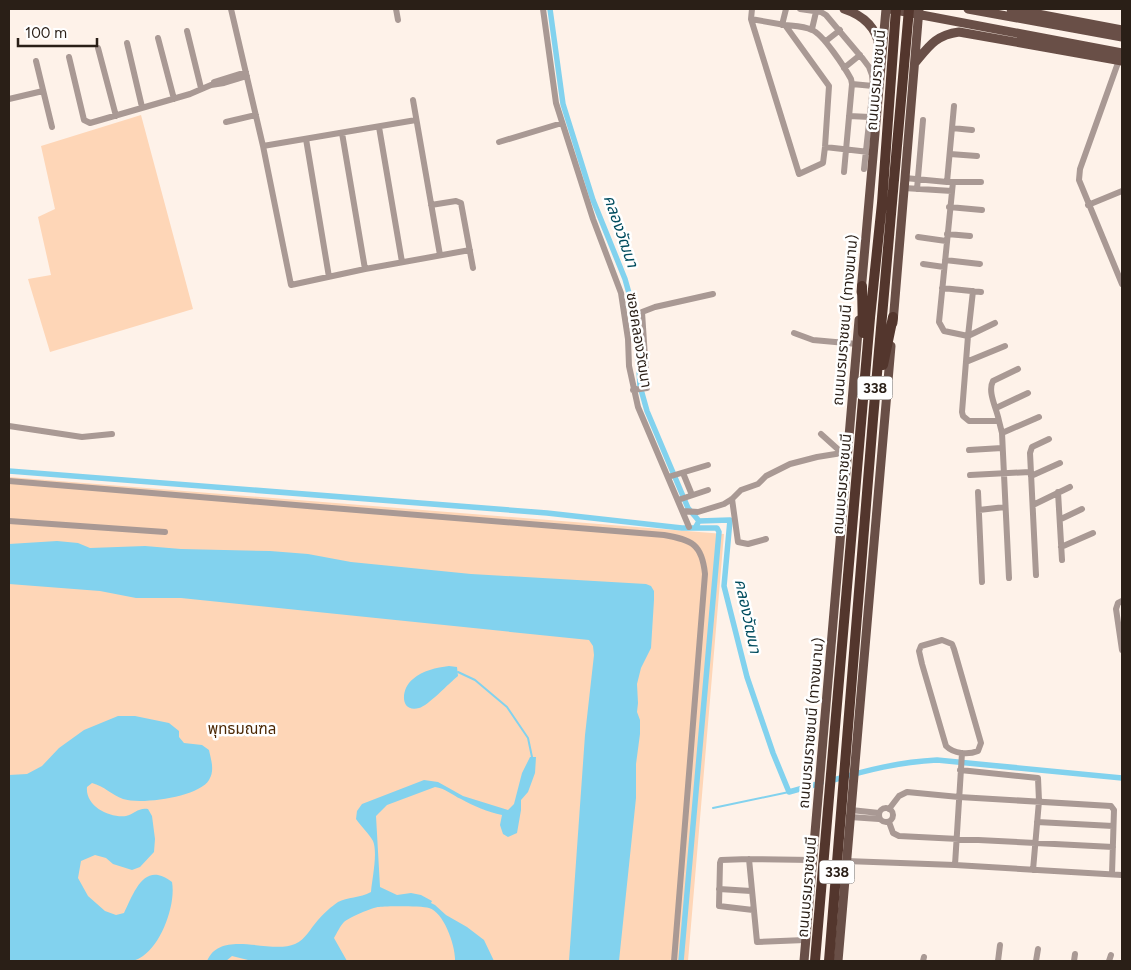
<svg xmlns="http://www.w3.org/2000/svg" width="1131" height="970" viewBox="0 0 1131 970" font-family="Figtree,'Noto Sans Thai',sans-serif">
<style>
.green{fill:#fed6b7}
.water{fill:#82d2ee}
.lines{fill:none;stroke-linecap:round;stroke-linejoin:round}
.stream{stroke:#82d2ee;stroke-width:2}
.canal{stroke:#82d2ee;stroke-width:5.5}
.minor{stroke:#a99994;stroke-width:6}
.major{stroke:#694f47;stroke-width:9}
.highway{stroke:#53362d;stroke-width:10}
.labels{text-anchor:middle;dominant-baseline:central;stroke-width:5;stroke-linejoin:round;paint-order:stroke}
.shield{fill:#fff;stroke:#6a625d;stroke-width:1}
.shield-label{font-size:14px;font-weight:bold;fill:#2a1f17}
.street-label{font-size:15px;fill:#2a1f17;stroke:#fff}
.park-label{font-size:15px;fill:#4c2804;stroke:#fff}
.water-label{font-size:16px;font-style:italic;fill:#014c5e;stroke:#fff}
</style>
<rect width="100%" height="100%" fill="#fef2e9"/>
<path class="green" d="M141,115L193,309L50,352L28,279L51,275L38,217L55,209L41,146Z
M9,477L724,534L688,961H9Z"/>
<path class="water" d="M57,541L78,543L90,548L145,546L181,549L270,551L308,554L351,562L471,574L646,584L651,586L654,591V600L651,648L641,668L637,684L638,703L637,712L640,720V734L636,764V798L619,961H569L585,735L594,655L593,646L589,640L181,598H136L100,591L9,584V544Z
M449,666L457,667L458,676C449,683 428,706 419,708C399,713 401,688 413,679C423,670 436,668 449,666Z
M118,716H135L169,723L179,731V737L184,743L202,745L209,750C211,760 215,770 209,780C199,797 141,805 123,799C112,795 104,786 92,783L87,787C85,806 109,818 126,816C134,814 139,807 148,809L152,816L155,839L154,852L140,867L132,870L113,864L106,858L95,855L81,861L78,878L88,896L105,911L116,915L124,913C134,893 144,860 172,882C176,904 162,943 143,956C140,958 136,960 133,961H9V775L27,774L42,766L59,748L84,730Z
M530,757H536L535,773L528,792L521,800V810L517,833L508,837L503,834L500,825L502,815C488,812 473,806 461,799C452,795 445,788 435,787L387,805L376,816L380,887L397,895L411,893L421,895L432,901L431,903L435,905L446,915L467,927L484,940L494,961H455C456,947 444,912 429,908C422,906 388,906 379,907C373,907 348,918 344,922C340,926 337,933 334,938L347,961H252L232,956L226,961H207C221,928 270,955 295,944C306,939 310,929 318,920C323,914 332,906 338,902C347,897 360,898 371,892C372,879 378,853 373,841C369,834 361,826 356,819L357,811L362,804L424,780L438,782L463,796L508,810L514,804L522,773Z"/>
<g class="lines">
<path class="stream" d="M458,672L475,680L507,707L528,738L532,757
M713,808L789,792"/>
<path class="canal" d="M550,9L563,104L593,200L625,279L632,304L637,336L640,386L647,411L688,508L699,521L730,520L724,586L747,677L773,753L789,792L821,783
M9,471L547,513L682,528H695L699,521
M830,781C867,770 899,762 937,760L1122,778
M681,961L719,532L717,528H695"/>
<path class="minor" d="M231,9L263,146L291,285L365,269L470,250
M396,9L398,20
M543,9L556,103L593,219L621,293L628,339L629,366L638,407L689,527
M800,9L821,12L826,15L863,59L869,67L872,75L873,86L864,169
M751,19L785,25L829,86L825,147L823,163L799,174L751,19L752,9
M782,25L786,9
M785,25C794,26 804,26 812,30C823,34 845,68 851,79L852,84L844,172
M812,29L816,12
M187,31L201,88
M158,38L174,99
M826,41L840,30
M127,43L142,107
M98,48L116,116
M69,57L84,120L90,123L190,94L211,85L224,83L247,76
M1119,60L1080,169L1079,180L1122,284
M36,61L52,127
M844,68L860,55
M214,82L246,72
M852,84L873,86
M9,99L43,91
M413,100L440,255
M849,116L870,117
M226,122L256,115
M379,127L402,262
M952,128L972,130
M342,133L365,269
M306,139L329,277
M499,142L562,123
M263,146L416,120
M825,147L869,152
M950,154L977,156
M905,178L947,182H981
M947,182L954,106
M953,182L939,322L944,331L968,336L962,412L963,416L969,421H999L1002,433L1009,578
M904,188L952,191
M917,189L923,120
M431,205L456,201L461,203L473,268
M1088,205L1122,191
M949,207L982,210
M947,234L970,236
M918,237L946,241
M945,260L980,264
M923,264L944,267
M942,288L981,292
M794,333L813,340L857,344
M968,336L973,291
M968,336L995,323
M966,362L1005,346
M633,390L647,388L642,312L655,307L713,294
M996,408L1028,393
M999,421C997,409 987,392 993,381L1018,369
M9,426L82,437L112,434
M1002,433L1039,417
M821,434L841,452
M969,450L1002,448
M683,473L692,495
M970,475L1030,472
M1031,476L1060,463
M668,477L708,465
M9,481C227,501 446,516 664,535C692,540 702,544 705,574L674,961
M978,492L982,582
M1058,492L1062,560
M732,499L738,542L748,544L766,539
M678,500L708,490
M1033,505L1070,487
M979,510L1005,507
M683,511L698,512L724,504L732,499L741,490L758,484L766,476L790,464L817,457L848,452
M1061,519L1082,509
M9,521L165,532
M1061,547L1093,533
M1036,575L1030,453L1032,447L1049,439
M1122,601L1118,603L1116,609L1122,650
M942,640L952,644L954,649L981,743L978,751C968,755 954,754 946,746L922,664L919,651L921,646Z
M960,770L1038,778L1039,801L1033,870
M879 815a7 7 0 1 1 14 0a7 7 0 1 1-14 0Z
M889,809L899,796L907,792L959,797L1111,806L1114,810L1112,874
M851,810L879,813
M850,817L879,819
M889,822L893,833L899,836L1113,847
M1037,822L1113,826
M749,859L757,942L805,940
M846,861L955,865L1122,875
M955,865L962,753
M719,889L751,891
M753,910L719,906L720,863L721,860L749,859L812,860
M923,961L924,957
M998,961L1000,945
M1036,961L1038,949
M1074,961L1075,954
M1109,961L1111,955"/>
<path class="major" d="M844,9C862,15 876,26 879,46
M890,9L1122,53
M968,9L1122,37
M1011,9L1122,30
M915,63C929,46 936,35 959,32L1122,61
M861,292L886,9
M893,323L919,9
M804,961L859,320
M838,961L891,346"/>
<path class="highway" d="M862,286L863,333
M883,365L893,317
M815,961L870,318L882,203L896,9
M829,961L873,419L909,9"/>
</g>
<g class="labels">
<g class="shield">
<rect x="857.5" y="376.5" width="35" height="23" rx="4"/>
<rect x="819.5" y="860.5" width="35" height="23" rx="4"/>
</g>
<g class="shield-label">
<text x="875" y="388">338</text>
<text x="837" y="872">338</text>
</g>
<g class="street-label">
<text transform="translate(876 80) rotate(-85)">ถนนบรมราชชนนี</text>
<text transform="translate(845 320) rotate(-85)">ถนนบรมราชชนนี (ทางขนาน)</text>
<text transform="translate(639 340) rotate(81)">ซอยคลองวัฒนา</text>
<text transform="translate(842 484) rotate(-85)">ถนนบรมราชชนนี</text>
<text transform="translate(811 723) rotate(-85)">ถนนบรมราชชนนี (ทางขนาน)</text>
<text transform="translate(807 887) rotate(-85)">ถนนบรมราชชนนี</text>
</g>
<g class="park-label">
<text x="242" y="729">พุทธมณฑล</text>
</g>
<g class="water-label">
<text transform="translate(621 231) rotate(71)">คลองวัฒนา</text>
<text transform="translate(748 616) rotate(78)">คลองวัฒนา</text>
</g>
</g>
<rect width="1131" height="970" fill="none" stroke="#2a1f17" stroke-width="20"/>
<path d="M18 38v8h79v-8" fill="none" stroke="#2a1f17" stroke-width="2.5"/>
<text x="25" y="38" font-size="15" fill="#2a1f17" stroke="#ffffff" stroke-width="4" paint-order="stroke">100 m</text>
</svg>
